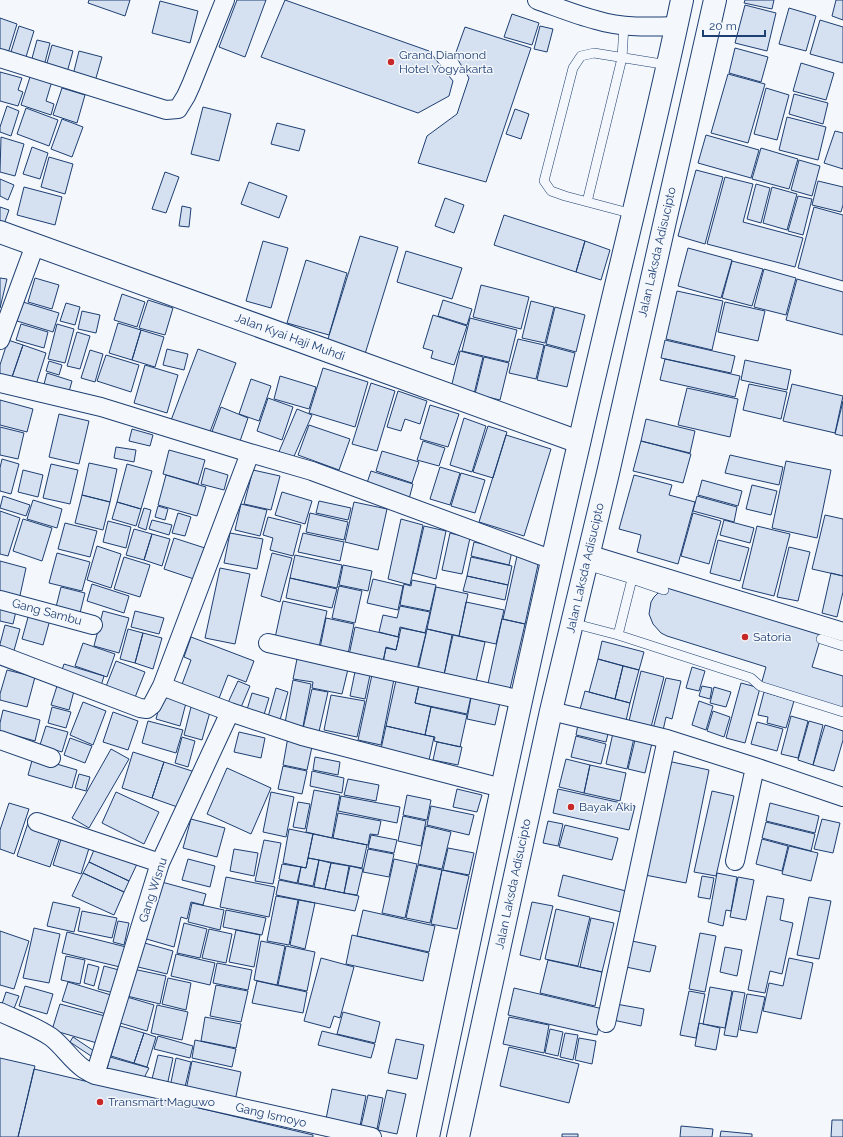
<svg xmlns="http://www.w3.org/2000/svg" width="843" height="1137" viewBox="0 0 843 1137" font-family="Raleway,sans-serif">
<style>
.building{fill:#d5e0f0;stroke:#1d3f73}
.lines{fill:none;stroke-linecap:round;stroke-linejoin:round}
.service-casing{stroke:#1d3f73;stroke-width:10}
.minor-casing{stroke:#1d3f73;stroke-width:20}
.tertiary-casing{stroke:#1d3f73;stroke-width:24}
.trunk-casing{stroke:#1d3f73;stroke-width:24}
.service{stroke:#f4f7fb;stroke-width:9}
.minor{stroke:#f4f7fb;stroke-width:18}
.tertiary{stroke:#f4f7fb;stroke-width:22}
.trunk{stroke:#f4f7fb;stroke-width:22}
.poi-dot{fill:#c62828;stroke:#f4f7fb;stroke-width:1.5}
.labels{text-anchor:middle;dominant-baseline:central;stroke-width:3;stroke-linejoin:round;paint-order:stroke}
.poi-label{font-size:12px;fill:#1d3f73;stroke:#f4f7fb;text-anchor:start}
.street-label{font-size:12px;fill:#1d3f73;stroke:#f4f7fb}
</style>
<rect width="100%" height="100%" fill="#f4f7fb"/>
<path class="building" d="M89,0H130L125,16L88,3Z
M237,0H266L245,57L219,47Z
M285,0L429,51L453,81L449,96L418,113L261,57Z
M745,0H774L772,9L744,3Z
M836,0H843V20L832,16Z
M160,1L198,11L190,43L152,33Z
M745,5L776,13L767,51L735,43Z
M789,8L816,16L806,51L779,44Z
M512,14L539,23L532,45L504,37Z
M0,18L17,24L6,60L0,58Z
M820,20L843,27V63L810,54Z
M19,26L34,31L25,60L10,55Z
M540,26L553,29L547,52L534,49Z
M465,27L531,48L486,182L418,163L427,136L457,114L469,78L455,55Z
M37,40L50,43L44,66L31,62Z
M52,45L73,51L66,76L45,70Z
M735,48L768,57L761,82L729,73Z
M79,51L102,57L94,85L72,79Z
M801,63L834,73L826,100L793,91Z
M0,72L22,78L18,90L23,92L18,106L0,101Z
M31,74L52,81L46,101L54,104L51,115L21,105Z
M728,74L765,84L748,143L711,133Z
M62,88L85,95L77,123L53,115Z
M766,88L789,95L777,140L754,134Z
M794,94L828,103L823,124L789,114Z
M7,106L19,111L11,136L0,132V127Z
M203,107L231,114L219,161L191,154Z
M26,108L58,120L49,146L17,134Z
M515,109L529,114L521,139L506,134Z
M787,117L826,127L818,160L779,150Z
M62,119L83,127L72,157L51,149Z
M277,123L305,130L299,151L271,144Z
M835,131L843,133V169L824,163Z
M706,135L759,150L751,178L698,163Z
M1,137L24,144L15,176L0,172Z
M32,147L48,153L40,179L23,174Z
M761,148L798,159L789,189L752,179Z
M49,157L73,164L65,194L41,187Z
M799,160L820,166L812,196L791,190Z
M696,170L723,177L705,244L678,236Z
M165,172L179,177L166,213L152,209Z
M725,177L753,184L743,222L803,238L795,267L707,244Z
M0,179L14,185L8,200L0,196Z
M818,181L843,187V205L841,212L812,205Z
M249,182L287,196L279,218L241,204Z
M756,184L770,188L761,223L747,219Z
M24,187L62,197L55,225L17,215Z
M772,187L797,194L787,230L763,223Z
M798,196L812,199L803,235L788,231Z
M445,198L464,205L454,233L435,226Z
M182,206L191,208L189,227L179,226Z
M0,207L9,210L2,230L0,229Z
M814,207L843,215V281L798,268Z
M504,215L585,241L576,272L494,245Z
M360,236L398,247L365,354L327,342Z
M263,241L288,248L271,308L246,301Z
M585,241L610,250L601,280L576,272Z
M688,248L732,260L721,298L678,286Z
M406,251L462,268L452,299L397,282Z
M306,260L347,273L329,335L287,323Z
M732,261L763,269L752,306L722,298Z
M764,269L796,278L786,315L754,307Z
M0,278L7,279L0,308Z
M35,278L59,285L52,309L28,302Z
M797,279L843,292V335L786,320Z
M481,285L529,297L521,329L473,317Z
M677,291L723,301L712,350L666,339Z
M122,294L145,302L137,327L114,320Z
M148,300L173,308L165,335L139,328Z
M443,300L472,309L467,325L438,316Z
M531,301L554,307L545,343L522,338Z
M23,302L59,313L53,332L17,321Z
M725,302L765,311L758,341L718,332Z
M66,303L80,307L75,325L60,321Z
M555,307L585,315L576,352L546,344Z
M82,311L100,315L96,333L78,329Z
M433,315L467,326L454,365L431,358L433,351L423,348Z
M470,318L517,330L509,362L462,351Z
M118,323L141,330L132,360L109,353Z
M21,324L48,332L44,348L16,340Z
M57,324L74,329L65,363L48,359Z
M141,330L164,337L155,367L132,360Z
M77,332L90,336L80,369L67,366Z
M518,339L544,345L536,379L509,373Z
M8,340L23,345L11,380L0,376V365Z
M665,340L735,356L731,373L661,358Z
M23,345L46,353L35,388L11,380Z
M545,345L575,353L567,387L537,380Z
M167,349L188,354L184,370L163,365Z
M198,349L236,363L208,437L170,423Z
M90,350L103,354L95,382L81,378Z
M460,351L483,357L474,394L451,388Z
M106,355L139,365L131,392L97,381Z
M484,357L509,363L500,400L475,394Z
M665,359L740,376L735,397L660,380Z
M745,360L791,370L787,390L741,380Z
M49,361L62,365L59,375L46,371Z
M145,365L178,375L167,413L134,403Z
M323,368L368,382L355,427L309,413Z
M47,373L72,381L68,395L43,388Z
M280,376L316,387L309,409L274,399Z
M251,379L271,386L259,421L239,414Z
M371,383L395,391L377,451L352,444Z
M749,384L787,392L781,419L743,410Z
M792,384L843,396L835,433L783,421Z
M687,388L738,399L730,437L678,425Z
M398,391L427,401L420,424L405,419L401,431L387,427Z
M268,398L293,407L282,440L257,431Z
M0,400L33,409L27,432L0,425Z
M843,401V436L835,434Z
M430,405L459,414L448,447L420,439Z
M221,407L248,418L238,447L210,437Z
M297,409L312,415L292,461L278,454Z
M59,414L89,421L79,464L49,457Z
M464,418L486,426L472,472L450,465Z
M646,419L695,431L690,453L641,441Z
M309,425L350,439L339,470L298,455Z
M488,426L507,432L493,478L473,472Z
M0,427L24,433L18,459L0,455Z
M132,429L153,435L150,446L129,441Z
M506,435L551,449L524,536L479,522Z
M423,441L445,448L439,466L417,460Z
M641,441L691,454L683,483L633,471Z
M116,447L136,450L134,462L114,458Z
M169,450L205,460L198,484L163,474Z
M382,451L419,462L412,483L376,471Z
M730,455L783,467L779,485L725,473Z
M2,459L19,464L11,494L0,491V468Z
M786,461L831,470L817,538L772,528Z
M89,463L117,469L110,502L82,495Z
M51,464L78,470L70,504L43,498Z
M127,464L152,471L141,509L117,502Z
M440,467L460,473L450,505L430,499Z
M205,468L228,475L224,490L201,484Z
M23,470L43,475L38,497L18,492Z
M253,470L280,476L271,510L244,504Z
M371,471L413,484L409,499L366,486Z
M461,473L485,480L475,513L451,506Z
M166,475L206,487L197,516L158,505Z
M634,475L672,485L669,495L695,502L678,564L637,552L641,535L619,529Z
M702,480L742,491L738,506L698,495Z
M752,485L777,491L771,515L746,509Z
M282,492L312,501L305,524L275,515Z
M82,495L110,502L103,530L75,523Z
M3,496L30,505L26,516L0,508Z
M697,496L737,507L734,522L693,511Z
M33,500L62,509L57,528L27,519Z
M319,501L351,508L348,520L316,513Z
M117,502L141,509L136,526L112,519Z
M354,502L387,509L378,550L345,542Z
M241,504L267,510L260,536L235,530Z
M158,506L168,509L165,520L155,517Z
M144,508L151,510L146,530L138,527Z
M0,511L20,518L8,556L0,554Z
M178,513L191,517L185,536L172,533Z
M310,513L348,522L344,540L306,532Z
M693,513L721,521L709,564L681,556Z
M825,515L843,519V576L812,569Z
M268,517L301,525L293,556L270,550L273,538L263,535Z
M23,519L52,528L42,561L13,551Z
M401,519L423,525L410,585L388,579Z
M152,520L172,525L169,535L149,529Z
M724,520L754,528L750,543L720,535Z
M108,521L131,527L126,548L103,542Z
M65,523L97,531L90,557L58,549Z
M424,526L446,531L436,579L413,573Z
M757,526L790,534L774,596L742,588Z
M134,529L152,534L144,560L126,555Z
M230,533L263,539L257,569L224,563Z
M303,533L344,542L340,561L298,552Z
M450,533L470,538L462,574L442,570Z
M152,534L170,539L162,566L144,560Z
M174,538L208,549L197,580L164,569Z
M718,540L749,548L740,581L710,573Z
M474,542L512,551L509,565L471,556Z
M97,546L121,554L111,588L87,580Z
M789,547L810,552L798,601L777,597Z
M57,553L90,562L82,591L49,583Z
M272,553L292,558L280,602L261,596Z
M295,555L342,565L337,588L290,578Z
M517,556L539,560L525,624L503,619Z
M124,557L150,565L140,597L114,589Z
M471,557L512,566L508,585L467,576Z
M0,561L26,568L19,600L0,595Z
M343,565L372,571L368,591L339,585Z
M220,568L250,574L235,644L205,638Z
M831,573L843,576V592L837,617L822,613Z
M467,576L508,585L505,600L463,591Z
M290,578L337,589L332,608L286,598Z
M373,579L403,586L398,610L367,603Z
M412,580L436,585L430,611L400,605L404,584L411,586Z
M92,584L129,596L124,613L87,601Z
M339,586L362,591L355,623L332,618Z
M677,586L824,627L812,667L843,676V709L761,685L766,667L667,636L661,633L653,624L649,614L651,602L654,597L658,593L664,590Z
M61,587L85,593L79,617L55,611Z
M436,587L468,594L459,636L427,629Z
M283,601L327,611L319,647L275,638Z
M466,602L504,610L496,644L459,636Z
M0,604L17,607L13,624L0,621Z
M400,606L430,612L425,633L400,627L398,637L379,632L383,615L397,618Z
M30,610L51,616L43,645L22,639Z
M103,611L129,618L119,653L94,646Z
M135,611L164,618L159,634L131,627Z
M326,618L354,624L348,654L320,648Z
M502,619L525,624L509,693L487,688Z
M5,625L20,629L13,654L0,650V644Z
M355,627L399,637L396,650L386,647L382,667L348,660Z
M401,628L426,633L416,674L382,667L386,648L396,650Z
M128,629L143,633L135,663L120,659Z
M427,629L452,635L443,680L417,674Z
M143,633L162,638L153,669L135,663Z
M453,635L485,642L475,686L443,679Z
M191,637L254,661L246,682L228,675L218,701L181,687L191,660L184,657Z
M602,641L644,652L639,670L598,659Z
M83,643L115,654L107,677L75,666Z
M298,654L349,665L342,694L312,688L313,682L293,679Z
M598,659L623,666L615,699L589,692Z
M116,661L145,672L134,700L105,689Z
M64,664L104,676L100,689L60,676Z
M623,666L639,670L630,703L615,699Z
M356,667L371,670L365,699L350,696Z
M692,667L705,671L699,691L686,688Z
M7,670L35,677L27,707L0,700V694Z
M373,670L395,674L381,745L358,740Z
M641,671L664,677L650,731L628,725Z
M397,676L420,680L415,703L431,707L425,735L386,726Z
M666,678L681,681L672,719L666,717L662,735L652,733Z
M293,680L311,684L302,732L284,728Z
M420,680L472,692L467,714L415,703Z
M238,681L250,686L239,712L226,707Z
M741,683L760,688L745,743L726,738Z
M57,686L74,691L69,710L51,705Z
M702,686L712,688L710,699L699,696Z
M714,687L731,692L726,707L710,703Z
M276,688L288,692L280,720L268,717Z
M312,689L328,692L318,736L302,733Z
M585,691L630,703L625,725L579,713Z
M472,692L501,698L495,725L467,719Z
M764,692L794,701L786,728L767,723L768,717L758,715Z
M252,693L269,698L263,718L246,713Z
M331,695L365,701L357,737L324,730Z
M162,696L186,703L180,726L156,719Z
M699,701L713,706L706,730L692,725Z
M83,702L106,711L93,745L70,735Z
M52,707L71,712L66,728L48,723Z
M191,707L210,712L202,740L184,735Z
M431,707L467,715L460,747L434,741L435,737L425,735Z
M3,710L40,720L35,741L0,731V723Z
M713,711L730,717L724,737L707,731Z
M113,712L138,721L128,750L103,742Z
M791,716L808,721L798,758L781,754Z
M579,719L610,726L606,742L576,735Z
M148,721L183,730L176,753L142,743Z
M809,721L823,725L813,765L798,760Z
M757,722L783,729L777,751L751,744Z
M825,725L843,731V740L834,771L813,765Z
M46,726L68,732L62,752L40,745Z
M386,726L434,737L429,760L381,749Z
M239,732L265,738L261,758L234,752Z
M613,733L634,738L627,769L606,764Z
M576,736L606,744L601,764L571,757Z
M182,737L195,741L188,767L175,763Z
M288,737L313,742L307,770L283,765Z
M70,738L92,746L85,763L64,755Z
M635,740L652,743L645,773L628,769Z
M437,742L462,747L458,765L433,760Z
M111,749L129,759L89,828L72,818Z
M133,752L164,762L152,798L122,788Z
M33,757L77,770L72,788L28,775Z
M315,757L340,762L338,775L313,770Z
M566,759L590,765L584,793L559,787Z
M663,760L709,770L686,883L640,874Z
M164,762L195,772L183,809L152,798Z
M590,765L626,773L620,801L584,793Z
M283,766L307,771L302,794L278,789Z
M227,768L271,788L251,834L207,814Z
M312,771L344,778L342,793L310,786Z
M79,774L90,777L86,791L75,788Z
M348,779L379,785L376,801L344,795Z
M457,789L482,795L477,812L453,807Z
M558,789L635,806L629,830L553,813Z
M314,790L340,795L332,838L306,832Z
M712,791L734,796L716,876L694,872Z
M116,792L159,812L144,844L102,823Z
M271,792L294,797L286,837L263,832Z
M407,795L431,800L427,820L403,815Z
M341,796L400,807L397,823L338,811Z
M298,802L310,804L305,829L293,827Z
M9,803L29,809L14,854L0,849V830Z
M770,803L819,816L815,833L766,821Z
M431,806L474,815L469,835L427,825Z
M338,813L381,821L378,835L370,834L368,845L333,838Z
M403,816L426,821L421,846L398,841Z
M191,819L225,828L217,857L183,848Z
M822,819L840,823L833,853L814,849Z
M548,821L563,824L558,846L543,843Z
M766,822L815,834L811,851L762,838Z
M28,823L61,834L50,867L17,856Z
M565,825L618,838L612,860L559,847Z
M426,826L451,832L442,869L418,864Z
M289,829L313,834L306,868L283,863Z
M313,834L367,845L362,868L308,858Z
M371,835L397,840L394,853L368,848Z
M62,836L90,845L81,874L53,865Z
M762,839L788,846L782,871L756,864Z
M264,840L281,843L273,884L255,881Z
M96,845L137,864L129,881L89,862Z
M789,846L818,853L811,881L782,874Z
M448,848L474,853L469,875L443,870Z
M234,849L258,853L254,876L230,871Z
M368,849L394,854L389,877L363,872Z
M308,858L319,860L313,886L298,883L301,867L306,868Z
M188,859L215,866L210,887L182,880Z
M394,859L417,864L405,918L382,913Z
M319,860L331,863L325,889L314,887Z
M89,862L129,881L124,892L83,873Z
M331,863L349,866L344,893L325,889Z
M282,864L301,867L297,883L279,879Z
M418,865L442,870L430,923L406,918Z
M350,866L363,869L357,895L344,893Z
M442,870L469,876L457,929L431,924Z
M83,873L124,892L114,915L72,896Z
M717,873L737,877L731,911L726,910L723,926L708,922Z
M563,875L626,891L621,912L558,896Z
M702,876L714,878L710,899L698,897Z
M226,877L275,887L269,917L220,907Z
M738,877L754,880L746,920L730,917Z
M279,880L359,896L355,911L276,895Z
M158,881L206,894L203,905L191,902L187,919L181,917L174,947L143,938Z
M276,896L298,900L289,945L267,941Z
M767,896L784,899L780,920L793,923L782,974L770,971L765,993L748,990Z
M809,897L831,901L819,959L797,955Z
M299,900L315,903L305,949L290,945Z
M53,902L80,908L74,932L47,926Z
M532,902L553,906L540,960L520,955Z
M192,903L224,910L220,930L188,922Z
M556,909L590,917L578,966L545,959Z
M226,910L266,918L262,935L223,927Z
M363,910L435,926L429,952L357,936Z
M82,911L117,918L112,938L78,931Z
M591,918L614,923L602,972L580,967Z
M118,921L129,923L124,945L113,942Z
M184,923L207,929L200,958L177,953Z
M34,928L60,934L49,983L23,978Z
M209,929L232,934L226,963L202,958Z
M236,930L260,935L254,967L229,962Z
M0,931L29,941L14,989L0,985Z
M67,932L126,947L120,967L62,953Z
M700,933L716,936L705,992L689,989Z
M352,935L429,953L423,981L346,964Z
M261,941L285,946L277,985L254,980Z
M632,941L656,946L650,972L626,967Z
M141,942L173,951L167,974L134,966Z
M286,946L315,952L307,991L278,985Z
M725,947L742,950L737,976L720,972Z
M176,954L215,963L210,985L171,976Z
M66,956L85,960L80,984L61,980Z
M321,958L354,967L340,1018L334,1016L330,1028L304,1021Z
M789,958L813,963L801,1019L763,1011L769,983L783,986Z
M548,960L602,972L595,1006L540,993Z
M217,963L252,970L248,990L213,983Z
M88,964L99,967L94,986L84,983Z
M104,966L119,970L114,993L98,989Z
M133,969L166,976L160,1004L127,996Z
M168,978L191,983L186,1010L162,1004Z
M257,981L307,992L303,1013L252,1003Z
M68,982L111,995L106,1014L62,1001Z
M216,985L248,991L241,1022L210,1016Z
M25,986L53,994L47,1014L19,1006Z
M710,987L732,991L725,1028L703,1024Z
M514,988L603,1009L597,1035L508,1015Z
M689,991L705,994L696,1038L680,1035Z
M733,991L745,993L737,1037L724,1035Z
M6,992L19,996L13,1011L1,1007Z
M747,994L765,997L757,1033L740,1030Z
M127,997L154,1005L147,1031L120,1023Z
M60,1004L105,1016L97,1043L52,1030Z
M616,1004L644,1009L641,1026L613,1020Z
M157,1005L188,1012L182,1040L151,1033Z
M343,1012L380,1022L375,1043L337,1034Z
M205,1017L241,1024L236,1048L201,1041Z
M509,1017L549,1025L544,1053L503,1044Z
M699,1023L720,1028L716,1050L695,1046Z
M120,1026L144,1033L134,1063L111,1056Z
M550,1029L563,1032L558,1056L545,1053Z
M322,1031L375,1044L371,1058L318,1045Z
M144,1033L156,1037L147,1067L134,1063Z
M565,1033L578,1035L573,1060L560,1057Z
M158,1036L193,1046L190,1058L154,1049Z
M73,1037L97,1053L94,1058L70,1042Z
M579,1038L596,1041L592,1064L575,1060Z
M396,1039L424,1045L417,1079L388,1073Z
M195,1040L236,1049L232,1067L192,1058Z
M509,1047L579,1064L569,1103L500,1086Z
M158,1055L173,1058L167,1086L151,1083Z
M110,1057L149,1068L143,1080L107,1070Z
M0,1058L35,1066L18,1137H0Z
M176,1058L191,1062L184,1091L170,1087Z
M192,1061L241,1072L235,1101L186,1090Z
M34,1069L313,1135V1137H18Z
M332,1089L366,1096L360,1126L326,1119Z
M387,1090L406,1094L397,1134L378,1130Z
M368,1095L383,1098L377,1129L361,1126Z
M832,1120H843V1137H831Z
M681,1126L713,1129L712,1137H680Z
M721,1131L752,1134V1137H720Z
M562,1134H578V1137H562Z"/>
<g class="lines">
<g class="service-casing">
<path id="service" d="M587,202L622,58L624,25
M633,214L565,196L551,191L544,181L573,68L581,56L594,53L668,65
M586,565L632,579L664,590
M572,623L618,635L751,678L760,686L843,712
M618,635L632,579
M821,639L843,646"/>
</g>
<g class="minor-casing">
<path id="minor" d="M537,0C557,7 576,15 596,20C621,28 650,27 677,26
M0,58L166,110L178,109L186,96L191,85L225,0
M0,340L35,245
M0,383L101,407L250,453L312,471L553,560
M588,554L843,632
M0,600L93,625
M268,643L355,663L522,700
M0,655L140,708L147,709L152,705L162,686L250,453
M162,686L230,712L302,736L502,788
M551,711L667,739L755,767L843,797
M0,740L51,758
M37,822L160,863
M735,861L755,767
M0,1012C17,1020 35,1026 51,1037C63,1046 71,1060 84,1069C87,1071 91,1073 95,1075L372,1137
M606,1023L667,739
M95,1075L160,863L230,712"/>
</g>
<g class="tertiary-casing">
<path id="tertiary" d="M0,232L579,442"/>
</g>
<g class="trunk-casing">
<path id="trunk" d="M428,1137C477,904 526,671 580,439C613,293 651,147 682,0
M458,1137L551,711L608,473L715,0"/>
</g>
<use href="#service" class="service"/>
<use href="#minor" class="minor"/>
<use href="#tertiary" class="tertiary"/>
<use href="#trunk" class="trunk"/>
</g>
<g class="poi-dot">
<circle cx="391" cy="62" r="4"/>
<circle cx="745" cy="637" r="4"/>
<circle cx="571" cy="807" r="4"/>
<circle cx="100" cy="1102" r="4"/>
</g>
<g class="labels">
<g class="poi-label">
<text x="399" y="55">Grand Diamond<tspan x="399" dy="14">Hotel Yogyakarta</tspan></text>
<text x="753" y="637">Satoria</text>
<text x="579" y="807">Bayak Aki</text>
<text x="108" y="1102">Transmart Maguwo</text>
</g>
<g class="street-label">
<text transform="translate(657 252) rotate(-77)">Jalan Laksda Adisucipto</text>
<text transform="translate(290 337) rotate(20)">Jalan Kyai Haji Muhdi</text>
<text transform="translate(585 568) rotate(-77)">Jalan Laksda Adisucipto</text>
<text transform="translate(47 612) rotate(15)">Gang Sambu</text>
<text transform="translate(513 884) rotate(-78)">Jalan Laksda Adisucipto</text>
<text transform="translate(153 890) rotate(-72)">Gang Wisnu</text>
<text transform="translate(271 1115) rotate(13)">Gang Ismoyo</text>
</g>
</g>
<path d="M703 30v6h62v-6" fill="none" stroke="#1d3f73" stroke-width="2"/>
<text x="709" y="30" font-size="12" fill="#1d3f73" stroke="#f4f7fb" stroke-width="3" paint-order="stroke">20 m</text>
</svg>
